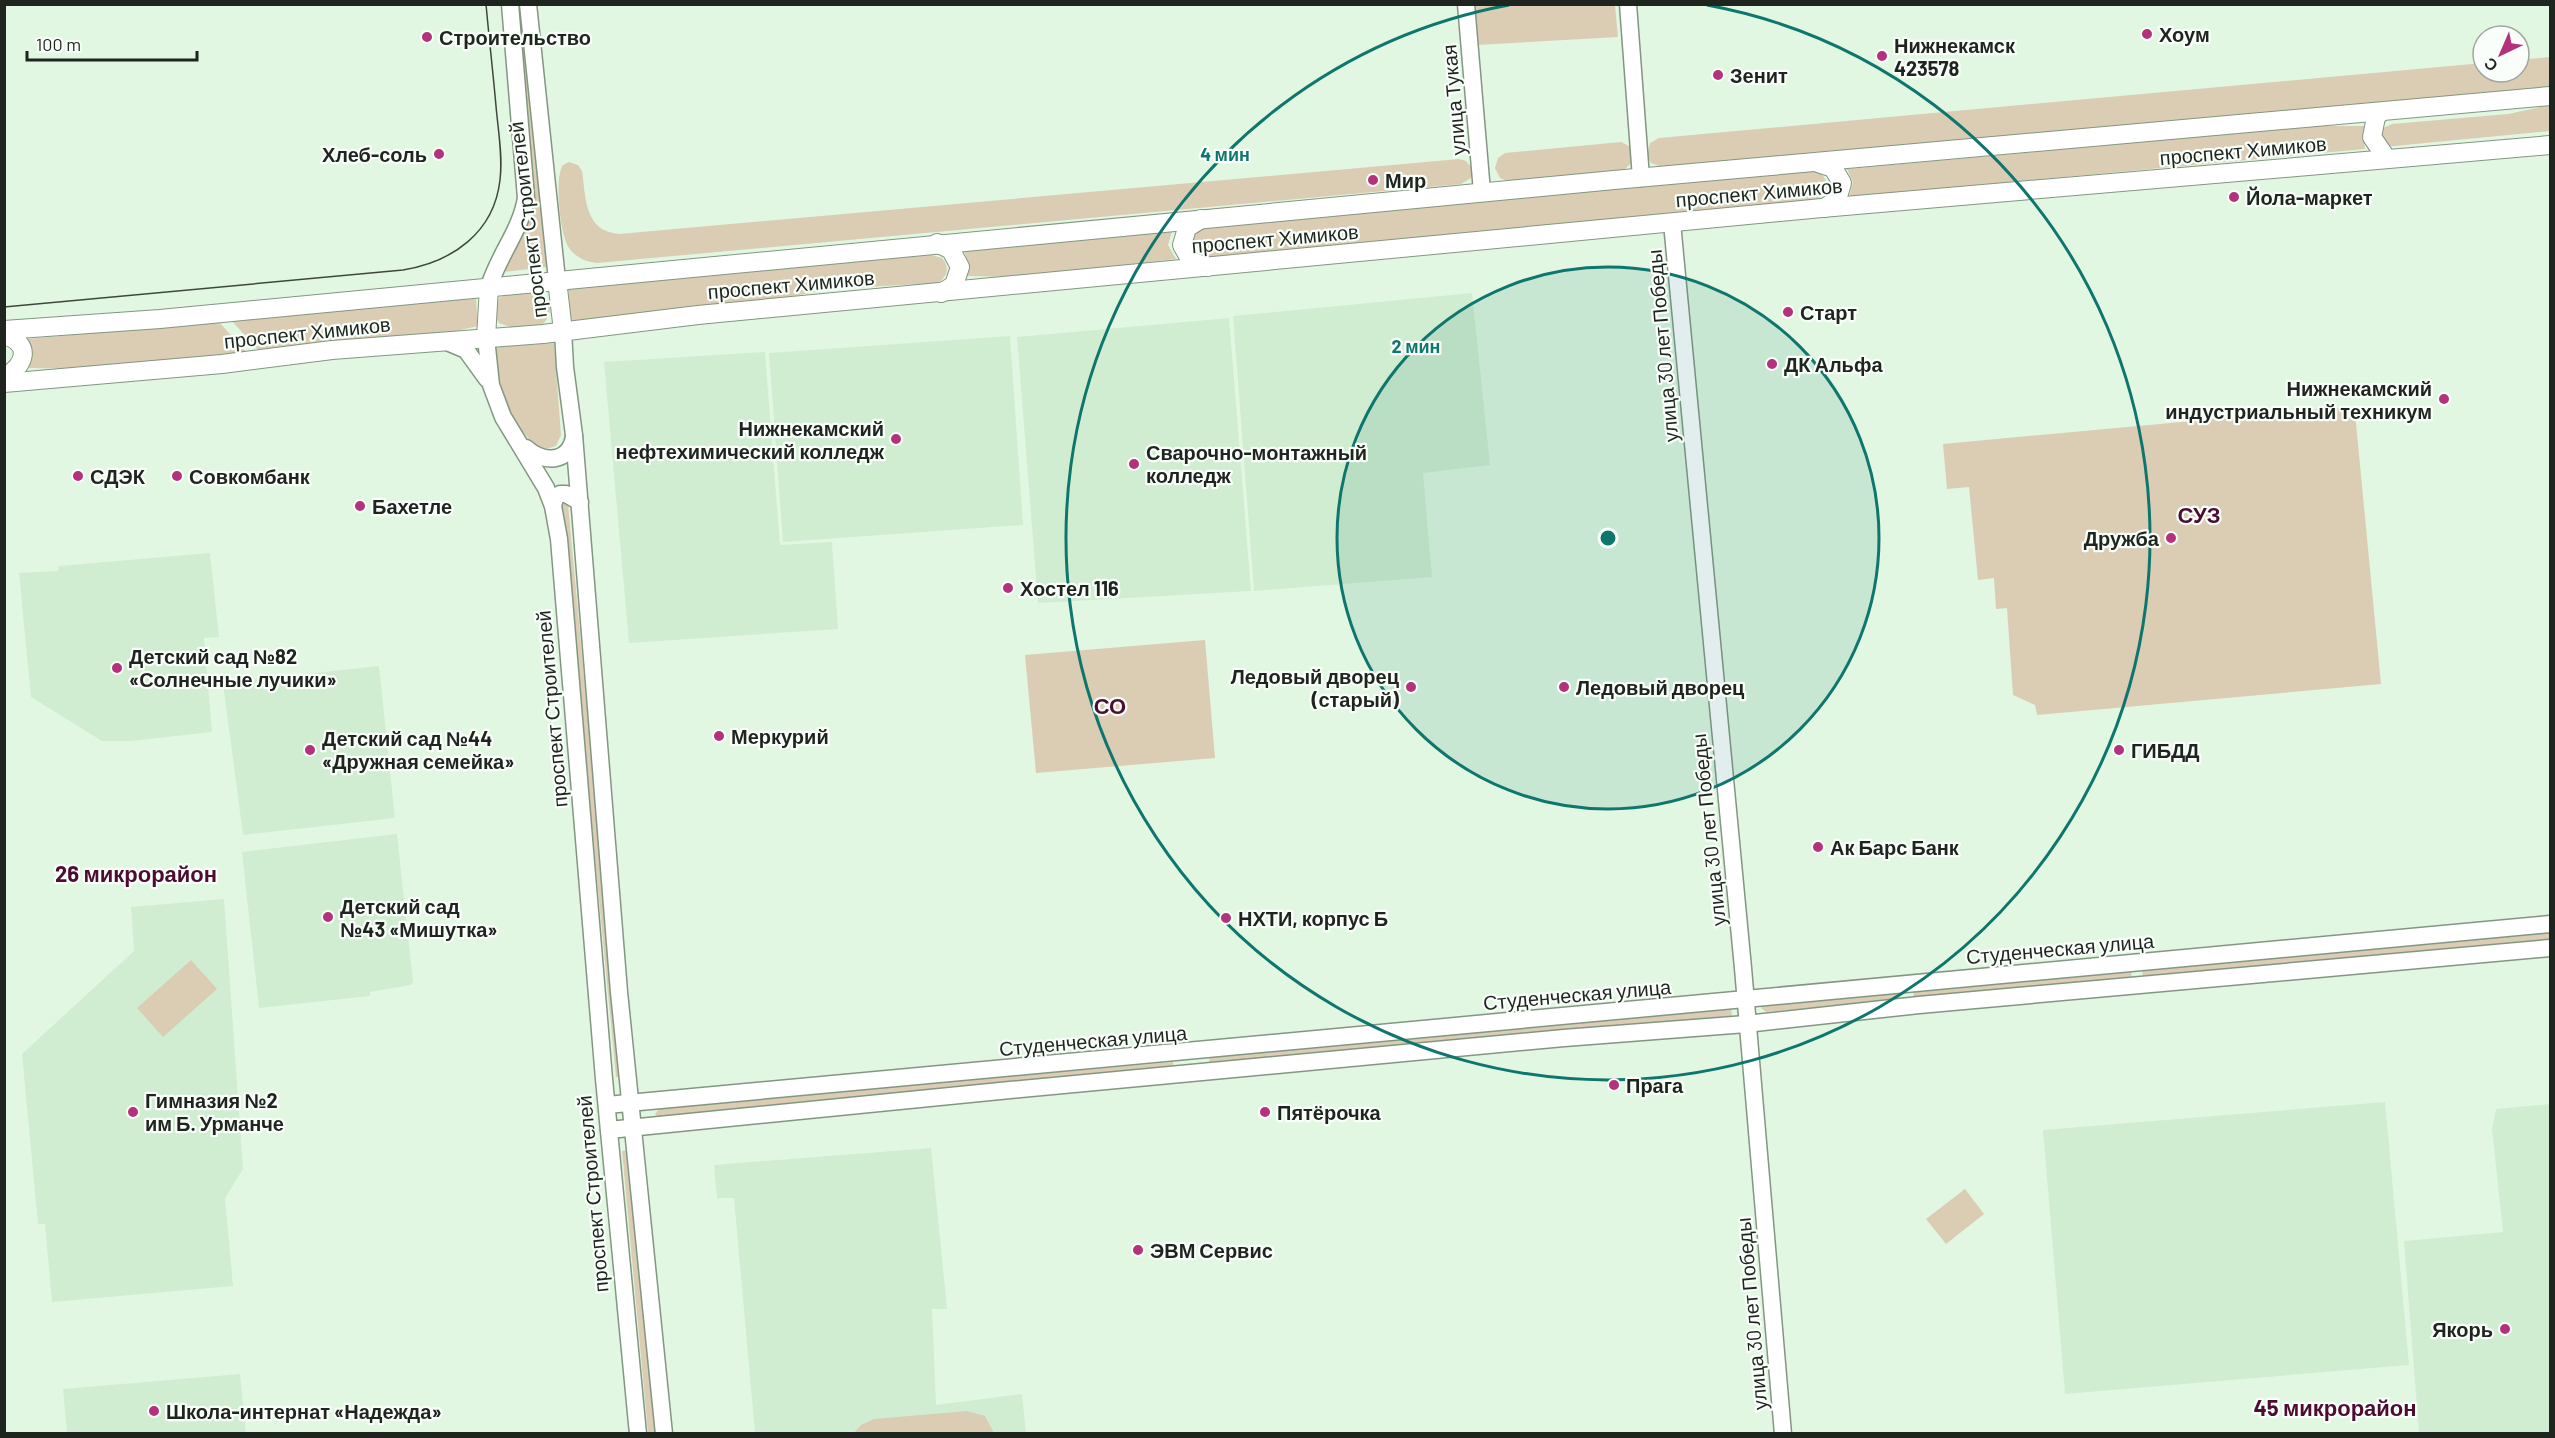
<svg xmlns="http://www.w3.org/2000/svg" width="2555" height="1438" font-family="Barlow,sans-serif">
<style>
.built{fill:#d1edd1}
.green{fill:#dacdb4}
.lines{fill:none;stroke-linecap:round;stroke-linejoin:round}
.secondary-casing{stroke:#839682;stroke-width:19}
.primary-casing{stroke:#839682;stroke-width:20}
.secondary{stroke:#fff;stroke-width:16}
.primary{stroke:#fff;stroke-width:18}
.tram{stroke:#3e473e;stroke-width:1.5}
.ring{fill:none;stroke:#0f766e;stroke-width:3}
.poi-dot{fill:#b4327c;stroke:#fafefa;stroke-width:2}
.labels{text-anchor:middle;dominant-baseline:central;stroke-width:4.5;stroke-linejoin:round;paint-order:stroke}
.poi-label{font-size:20px;font-weight:bold;fill:#1e251e;stroke:#fafefa;text-anchor:start}
.street-label{font-size:20px;fill:#1e251e;stroke:#fafefa}
.quarter-label{font-size:22px;font-weight:bold;fill:#4c0d31;stroke:#fafefa}
.centre{fill:#0f766e;stroke:#fafefa;stroke-width:3}
.ring-label{font-size:18px;text-anchor:middle;font-weight:bold;fill:#0f766e;stroke:#fafefa;stroke-width:4.5;stroke-linejoin:round;paint-order:stroke}
</style>
<rect width="100%" height="100%" fill="#e1f7e1"/>
<g class="built">
<path d="M1472,293l18,172 -67,8 9,104 -178,14 -21,-275z"/>
<path d="M1229,318l22,273 -213,12 -21,-266z"/>
<path d="M1010,336l13,189 -240,17 -14,-189z"/>
<path d="M765,352l15,193 52,-3 6,87 -209,14 -25,-281z"/>
<path d="M210,553l9,84 -15,1 8,94 -81,9h-29l-71,-44 -12,-124 39,-2 1,-5z"/>
<path d="M379,666l16,152 -152,17 -20,-152z"/>
<path d="M397,834l16,148 -2,3 -41,7v4l-111,12 -17,-156z"/>
<path d="M224,899l19,270 -18,29 8,88 -181,16 -7,-78h-7l-16,-170 112,-103 -3,-44z"/>
<path d="M2385,1102l24,263 -344,29 -22,-264z"/>
<path d="M2550,1104v329h-131l-15,-192 99,-9 -11,-103 4,-20z"/>
<path d="M931,1148l16,161h-15l4,96 86,-11 4,39h-271l-21,-235h-17l-3,-33z"/>
<path d="M240,1374l6,59h-179l-4,-44z"/>
</g>
<g class="green">
<path d="M517,5h6l24,262 -44,5 31,-74z"/>
<path d="M1473,5h142l3,32 -141,8z"/>
<path d="M2550,57v30l-888,80 -11,-4 -4,-7 3,-13 9,-5 824,-75v9h36v-12z"/>
<path d="M2550,105v26l-166,16 -3,-6v-12l11,-5 116,-10z"/>
<path d="M2317,126h48l-2,7 2,16 -516,48 4,-15 -6,-13z"/>
<path d="M1621,142l10,5 2,14 -10,10 -112,11 -11,-4 -5,-10 3,-10 7,-5z"/>
<path d="M1459,159l7,2 6,7 -1,10 -10,6 -864,79c-11,-1 -22,-6 -28,-15 -9,-13 -15,-71 -6,-83l6,-3 9,3 4,6c4,27 2,60 37,63z"/>
<path d="M1811,170l11,4 6,10 -4,11 -7,5 -612,59 -14,-6v-19l11,-6z"/>
<path d="M1173,228l-5,17 8,14 -164,18 -45,-1 3,-9 -6,-16z"/>
<path d="M931,255l11,3c8,9 6,19 -5,25l-107,6 -52,10 -208,22 -2,-33z"/>
<path d="M534,292c18,4 21,19 9,32l-30,4 -14,-5 -4,-7 4,-18 8,-4z"/>
<path d="M476,297l2,29 -27,6 -191,20 -29,-32z"/>
<path d="M219,322l28,31 -162,16 -56,-1 3,-14 -5,-15z"/>
<path d="M554,343l7,92 -5,11 -13,4c-36,-24 -44,-63 -49,-103z"/>
<path d="M2344,407l11,6 26,271 -344,31 -2,-10 -22,-10 -6,-87 -11,1 -2,-31 -16,2 -9,-93 -22,2 -4,-45z"/>
<path d="M561,503h7l53,574h-5z"/>
<path d="M1205,640l10,118 -179,15 -11,-118z"/>
<path d="M2550,930v9l-407,38 -1,-8z"/>
<path d="M191,960l26,29 -54,48 -26,-29z"/>
<path d="M2131,971l1,7 -218,21 -1,-10z"/>
<path d="M1899,992l1,8 -134,12 -5,-4 1,-3z"/>
<path d="M1731,1007l1,10 -522,49 -1,-9z"/>
<path d="M1173,1062l1,8 -516,47 -3,-3 5,-7z"/>
<path d="M630,1150l26,283h-8l-26,-282z"/>
<path d="M1965,1189l19,25 -38,30 -20,-25z"/>
<path d="M967,1411l18,5 9,17h-140l7,-8 13,-6z"/>
</g>
<g class="lines">
<g class="secondary-casing">
<g id="secondary">
<path d="M528,4l29,276"/>
<path d="M1466,4l16,188"/>
<path d="M1628,4l13,174"/>
<path d="M1672,223l71,745 40,466"/>
<path d="M489,287c9,-31 32,-57 37,-89l-16,-194"/>
<path d="M563,331l2,36 9,68 45,557 45,442"/>
<path d="M486,338l5,47 12,32 43,71 7,18 6,33 45,540 34,355"/>
<path d="M447,342l19,8 21,29"/>
<path d="M526,448c17,15 43,16 48,-11"/>
<path d="M553,506l2,-8 5,-4h6l14,8"/>
<path d="M607,1105l1943,-181"/>
<path d="M609,1130l401,-40 554,-52 182,-14 173,-19 631,-57"/>
</g>
</g>
<g class="primary-casing">
<g id="primary">
<path d="M2381,112l-5,5 -4,20 15,22"/>
<path d="M1818,163l15,5 9,15 -5,17 -13,8"/>
<path d="M1201,219l-14,9 -5,17 9,16 16,6"/>
<path d="M937,243l14,7 9,17 -6,18 -13,8"/>
<path d="M557,280l6,51"/>
<path d="M4,330l156,-11 1454,-139 936,-84"/>
<path d="M4,335c28,8 22,31 0,42"/>
<path d="M486,338l3,-51"/>
<path d="M4,383l218,-19 110,-14 211,-16 155,-19 1124,-107 728,-63"/>
</g>
</g>
<use href="#secondary" class="secondary"/>
<use href="#primary" class="primary"/>
<path class="tram" d="M4,307l399,-37c49,-8 91,-37 97,-90 3,-24 -2,-50 -4,-74 -3,-34 -7,-68 -10,-102"/>
</g>
<circle cx="1608" cy="538" r="271" fill="#0f766e" fill-opacity=".12"/>
<g class="ring">
<circle cx="1608" cy="538" r="271"/>
<path d="M1707 5A542 542 0 1 1 1509 5"/>
</g>
<g class="poi-dot">
<circle cx="2147" cy="34" r="6"/>
<circle cx="427" cy="37" r="6"/>
<circle cx="1882" cy="56" r="6"/>
<circle cx="1718" cy="75" r="6"/>
<circle cx="439" cy="154" r="6"/>
<circle cx="1373" cy="180" r="6"/>
<circle cx="2234" cy="197" r="6"/>
<circle cx="1788" cy="312" r="6"/>
<circle cx="1772" cy="364" r="6"/>
<circle cx="2444" cy="399" r="6"/>
<circle cx="896" cy="439" r="6"/>
<circle cx="1134" cy="464" r="6"/>
<circle cx="78" cy="476" r="6"/>
<circle cx="177" cy="476" r="6"/>
<circle cx="360" cy="506" r="6"/>
<circle cx="2171" cy="538" r="6"/>
<circle cx="1008" cy="588" r="6"/>
<circle cx="117" cy="668" r="6"/>
<circle cx="1411" cy="687" r="6"/>
<circle cx="1564" cy="687" r="6"/>
<circle cx="719" cy="736" r="6"/>
<circle cx="310" cy="750" r="6"/>
<circle cx="2119" cy="750" r="6"/>
<circle cx="1818" cy="847" r="6"/>
<circle cx="328" cy="917" r="6"/>
<circle cx="1226" cy="918" r="6"/>
<circle cx="1614" cy="1085" r="6"/>
<circle cx="133" cy="1112" r="6"/>
<circle cx="1265" cy="1112" r="6"/>
<circle cx="1138" cy="1250" r="6"/>
<circle cx="2505" cy="1329" r="6"/>
<circle cx="154" cy="1411" r="6"/>
</g>
<g class="labels">
<g class="poi-label">
<text x="2159" y="34">Хоум</text>
<text x="439" y="37">Строительство</text>
<text x="1894" y="45">Нижнекамск<tspan x="1894" dy="23">423578</tspan></text>
<text x="1730" y="75">Зенит</text>
<text x="427" y="154" text-anchor="end">Хлеб-соль</text>
<text x="1385" y="180">Мир</text>
<text x="2246" y="197">Йола-маркет</text>
<text x="1800" y="312">Старт</text>
<text x="1784" y="364">ДК Альфа</text>
<text x="2432" y="388" text-anchor="end">Нижнекамский<tspan x="2432" dy="23">индустриальный техникум</tspan></text>
<text x="884" y="428" text-anchor="end">Нижнекамский<tspan x="884" dy="23">нефтехимический колледж</tspan></text>
<text x="1146" y="452">Сварочно-монтажный<tspan x="1146" dy="23">колледж</tspan></text>
<text x="90" y="476">СДЭК</text>
<text x="189" y="476">Совкомбанк</text>
<text x="372" y="506">Бахетле</text>
<text x="2159" y="538" text-anchor="end">Дружба</text>
<text x="1020" y="588">Хостел 116</text>
<text x="129" y="656">Детский сад №82<tspan x="129" dy="23">«Солнечные лучики»</tspan></text>
<text x="1399" y="676" text-anchor="end">Ледовый дворец<tspan x="1399" dy="23">(старый)</tspan></text>
<text x="1576" y="687">Ледовый дворец</text>
<text x="731" y="736">Меркурий</text>
<text x="322" y="738">Детский сад №44<tspan x="322" dy="23">«Дружная семейка»</tspan></text>
<text x="2131" y="750">ГИБДД</text>
<text x="1830" y="847">Ак Барс Банк</text>
<text x="340" y="906">Детский сад<tspan x="340" dy="23">№43 «Мишутка»</tspan></text>
<text x="1238" y="918">НХТИ, корпус Б</text>
<text x="1626" y="1085">Прага</text>
<text x="145" y="1100">Гимназия №2<tspan x="145" dy="23">им Б. Урманче</tspan></text>
<text x="1277" y="1112">Пятёрочка</text>
<text x="1150" y="1250">ЭВМ Сервис</text>
<text x="2493" y="1329" text-anchor="end">Якорь</text>
<text x="166" y="1411">Школа-интернат «Надежда»</text>
</g>
<g class="street-label">
<text transform="translate(1453 100) rotate(-95)">улица Тукая</text>
<text transform="translate(2243 150) rotate(-5)">проспект Химиков</text>
<text transform="translate(1759 192) rotate(-5)">проспект Химиков</text>
<text transform="translate(527 220) rotate(-97)">проспект Строителей</text>
<text transform="translate(1275 238) rotate(-5)">проспект Химиков</text>
<text transform="translate(791 284) rotate(-5)">проспект Химиков</text>
<text transform="translate(307 332) rotate(-6)">проспект Химиков</text>
<text transform="translate(1662 346) rotate(-95)">улица 30 лет Победы</text>
<text transform="translate(551 709) rotate(-95)">проспект Строителей</text>
<text transform="translate(1708 830) rotate(-96)">улица 30 лет Победы</text>
<text transform="translate(2060 948) rotate(-5)">Студенческая улица</text>
<text transform="translate(1577 994) rotate(-5)">Студенческая улица</text>
<text transform="translate(1093 1040) rotate(-5)">Студенческая улица</text>
<text transform="translate(592 1194) rotate(-95)">проспект Строителей</text>
<text transform="translate(1751 1314) rotate(-95)">улица 30 лет Победы</text>
</g>
<g class="quarter-label">
<text x="2199" y="514">СУЗ</text>
<text x="1110" y="705">СО</text>
<text x="136" y="873">26 микрорайон</text>
<text x="2335" y="1407">45 микрорайон</text>
</g>
</g>
<circle cx="1608" cy="538" r="9" class="centre"/>
<g class="ring-label">
<text x="1225" y="161">4 мин</text>
<text x="1416" y="353">2 мин</text>
</g>
<rect width="2555" height="1438" fill="none" stroke="#1e251e" stroke-width="12"/>
<g transform="translate(2501 54) rotate(224)"><circle r="28" fill="#fafefa" stroke="#a2a7a2" stroke-width="1.5"/>
<path d="M0-4.5L10 22L0 15L-10 22Z" fill="#b4327c"/>
<text y="-9" font-size="16" font-weight="bold" text-anchor="middle" fill="#1e251e">С</text>
</g>
<path d="M27 51v9h170v-9" fill="none" stroke="#1e251e" stroke-width="3"/>
<text x="36" y="51" font-size="18" fill="#1e251e" stroke="#fafefa" stroke-width="4.5" paint-order="stroke">100 m</text>
</svg>
